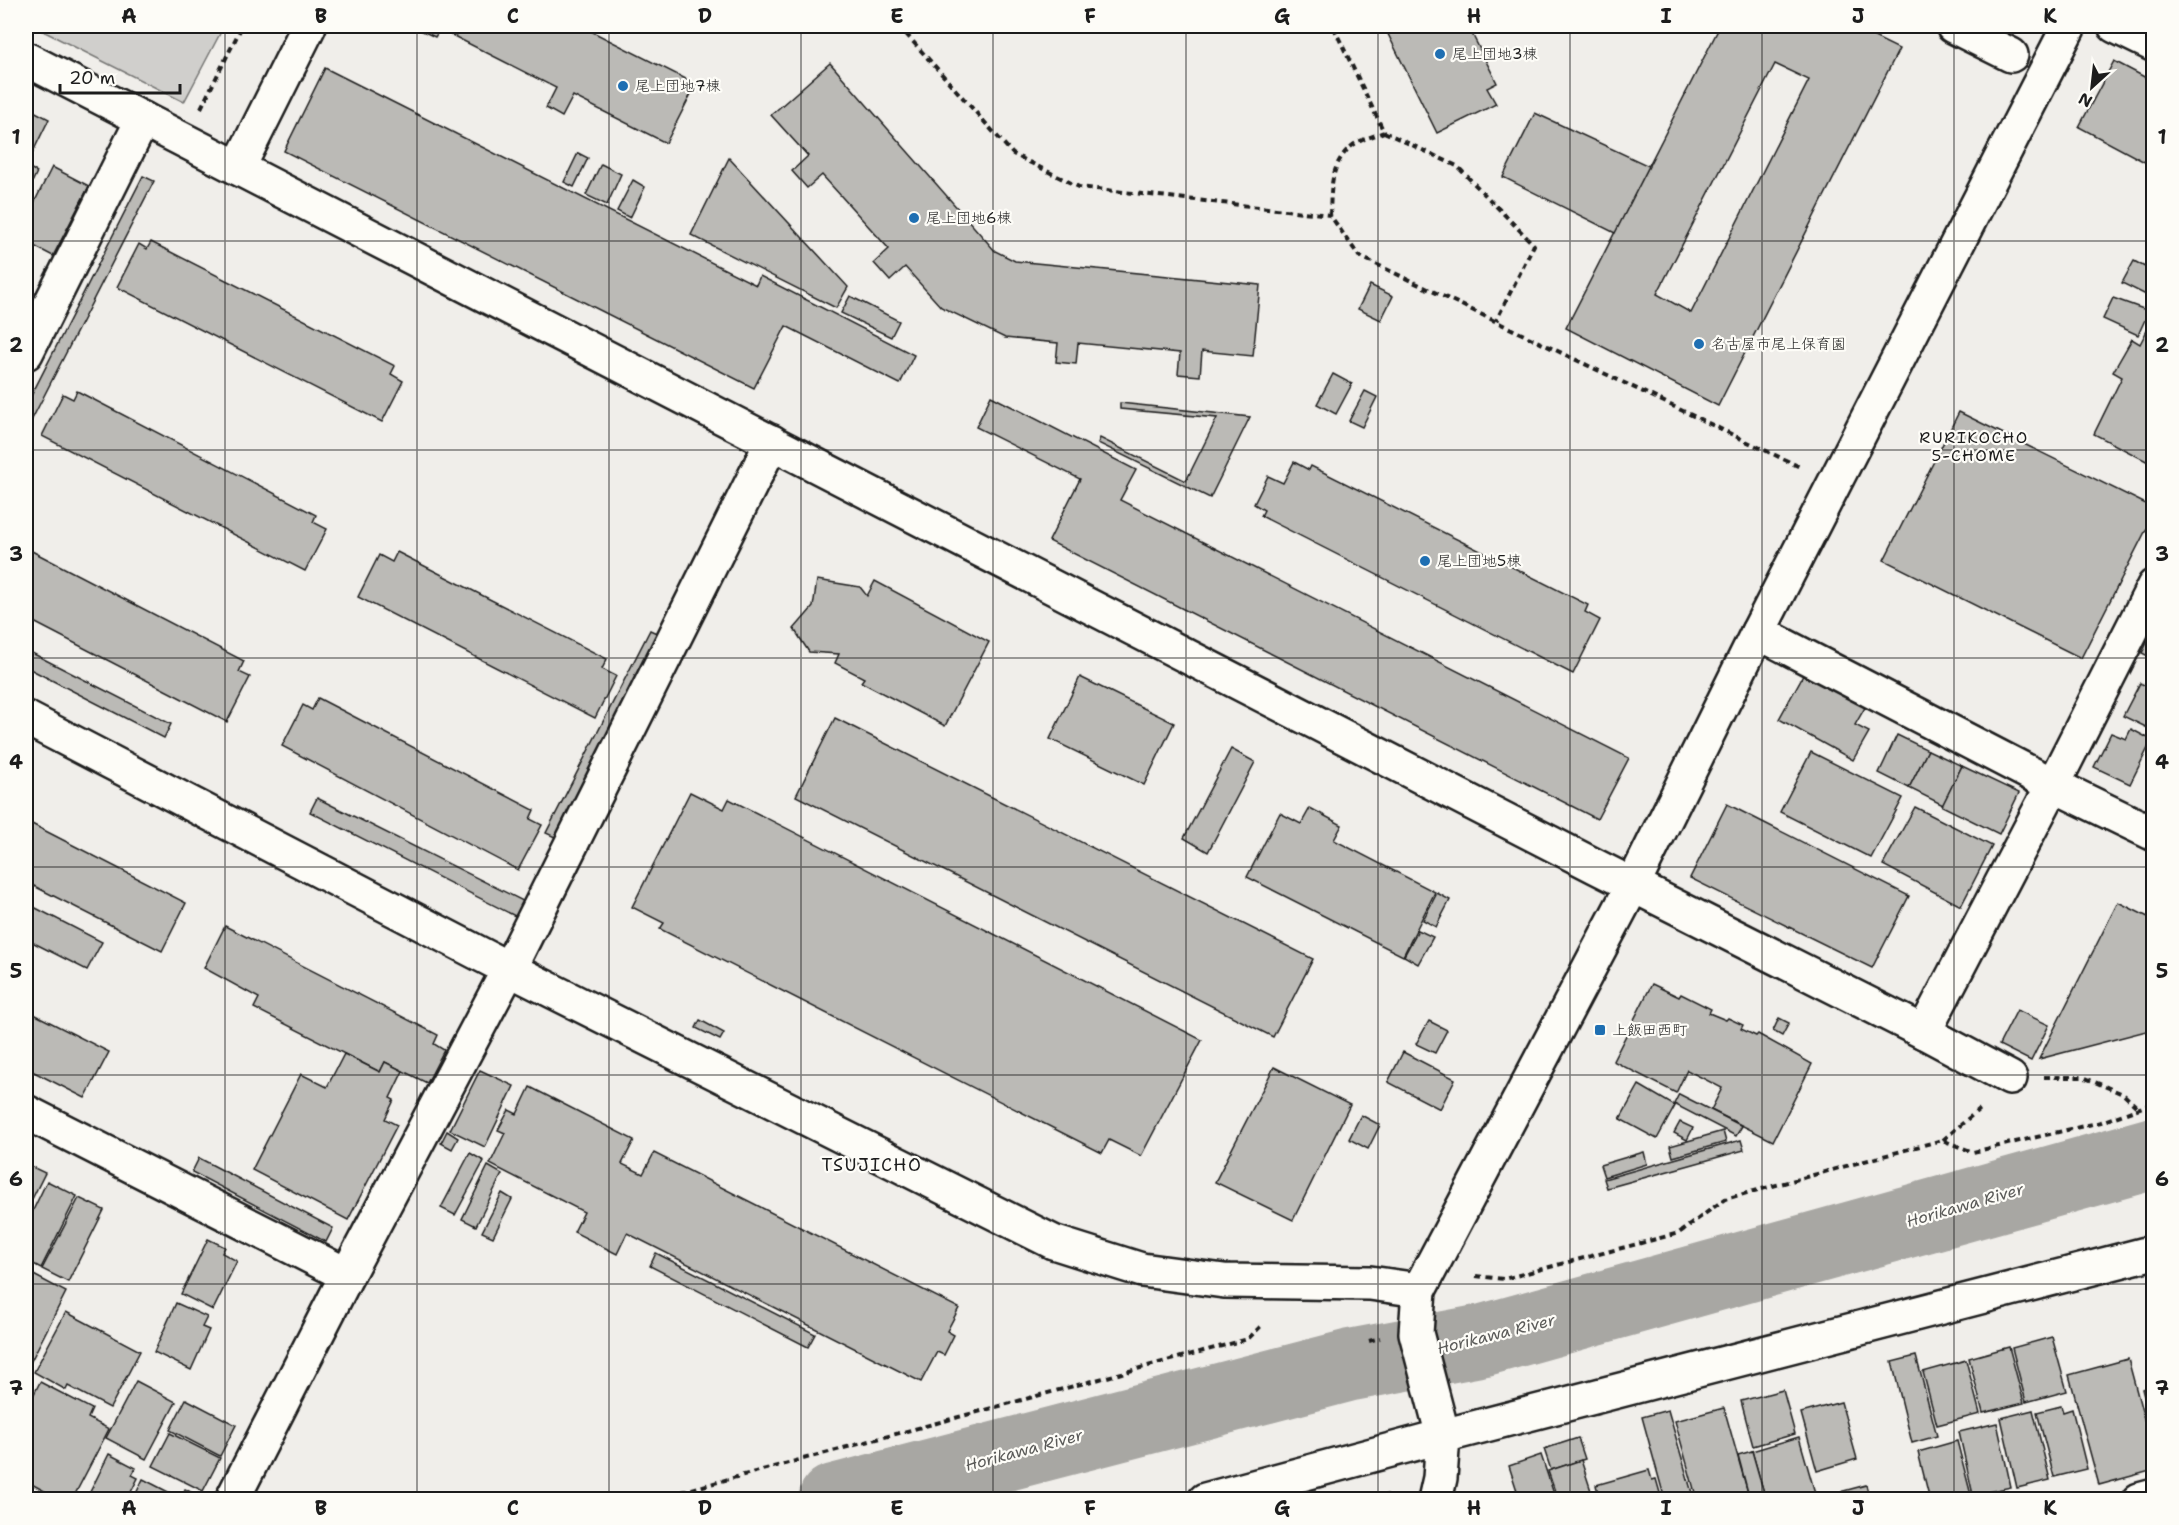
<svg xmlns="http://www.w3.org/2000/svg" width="2179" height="1525" font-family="'Shantell Sans','Klee One',sans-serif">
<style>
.green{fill:#d0cfcc;stroke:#767674;stroke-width:1.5}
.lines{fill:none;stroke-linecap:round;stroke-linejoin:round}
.river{stroke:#a8a7a3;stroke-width:72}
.building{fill:#bbbab6;stroke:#1c1c1c;stroke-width:1.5;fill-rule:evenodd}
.minor-casing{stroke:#1c1c1c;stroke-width:38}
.path{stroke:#1c1c1c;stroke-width:4;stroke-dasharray:6 4.5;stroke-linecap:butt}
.minor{stroke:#fdfcf7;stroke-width:33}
.grid{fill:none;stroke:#1c1c1c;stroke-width:1.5;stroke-opacity:0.55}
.poi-dot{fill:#1f6fb2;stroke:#fdfcf7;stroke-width:2}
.labels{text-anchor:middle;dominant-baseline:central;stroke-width:4.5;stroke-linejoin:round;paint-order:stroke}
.poi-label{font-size:15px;fill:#1c1c1c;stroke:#fdfcf7;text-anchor:start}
.neighbourhood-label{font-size:16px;letter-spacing:1.5px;fill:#1c1c1c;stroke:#fdfcf7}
.water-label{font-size:16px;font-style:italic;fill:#5b5b59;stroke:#fdfcf7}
.quarter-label{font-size:18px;letter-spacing:1.5px;fill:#1c1c1c;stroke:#fdfcf7}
.neatline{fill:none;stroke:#1c1c1c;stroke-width:2}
.grid-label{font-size:20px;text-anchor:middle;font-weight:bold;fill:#1c1c1c}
</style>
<rect width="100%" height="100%" fill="#f0eeea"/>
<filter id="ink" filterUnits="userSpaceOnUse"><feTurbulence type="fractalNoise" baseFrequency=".0167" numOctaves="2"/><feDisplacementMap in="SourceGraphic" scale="12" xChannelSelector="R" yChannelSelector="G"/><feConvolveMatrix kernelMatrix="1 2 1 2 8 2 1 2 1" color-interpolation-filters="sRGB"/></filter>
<g filter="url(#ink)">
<path class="green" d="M33,26h191l-40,76z"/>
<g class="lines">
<path class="river" d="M834,1500l517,-135 133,-25 670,-187"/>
</g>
<g class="building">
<path d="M420,26h161l115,58 -30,59 -93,-47 -11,21 -16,-9 10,-20 -116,-59 -5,8 -17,-8z"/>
<path d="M1384,26h84l29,57 -10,5 9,16 -59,29z"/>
<path d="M1720,26h132l47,23 -181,357 -152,-78zM1775,64l34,16 -118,233 -34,-19z"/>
<path d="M2114,61l40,21v85l-75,-40z"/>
<path d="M830,63l165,188 20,10 245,24 -7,71 -51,-5 -2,25 -22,-2 2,-21 -102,-10 -2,21 -20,-2 2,-19 -53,-5 -64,-31 -36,-40 -15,14 -16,-18 15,-14 -67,-74 -15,13 -15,-17 16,-15 -37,-41z"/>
<path d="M325,68l431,217 4,-9 154,79 -14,29 -114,-58 -32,62 -470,-237z"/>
<path d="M26,107l23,12 -23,47z"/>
<path d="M1535,113l114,53 -34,67 -112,-56z"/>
<path d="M578,153l10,5 -14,29 -10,-5z"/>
<path d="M729,158l119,129 -12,21 -145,-73z"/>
<path d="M601,164l20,10 -14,31 -21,-10z"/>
<path d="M26,166l11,6 -11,23z"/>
<path d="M52,167l37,19 -36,70 -27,-14v-23z"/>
<path d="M143,176l11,5 -128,250v-25z"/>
<path d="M633,180l12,7 -15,31 -13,-7z"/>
<path d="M151,242l244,124 -4,8 12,7 -21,41 -265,-135 22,-43 8,5z"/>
<path d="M2134,261l20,11v27l-32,-16z"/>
<path d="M1370,285l23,11 -12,24 -23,-11z"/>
<path d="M850,296l49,25 -8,16 -50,-24z"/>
<path d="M2113,298l36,13 -11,24 -35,-16z"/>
<path d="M2154,317v148l-60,-31 28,-57 -9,-5 19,-33 8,5z"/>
<path d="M1333,374l19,10 -16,30 -19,-10z"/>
<path d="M77,391l239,124 -3,7 14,7 -22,42 -263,-135 21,-42 10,5z"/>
<path d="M1365,391l12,6 -15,30 -13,-6z"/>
<path d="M991,396l145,74 -16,30 509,258 -32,61 -548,-278 31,-62 -104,-52z"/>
<path d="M1120,403l130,14 -40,81 -112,-55 2,-5 86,43 31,-63 -97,-9z"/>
<path d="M1959,412l195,96v6l-73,144 -197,-98z"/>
<path d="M1294,462l15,8 2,-4 277,139 -3,7 15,8 -27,54 -312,-158 3,-6 -10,-6 14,-28 15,7z"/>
<path d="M26,548l218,113 -5,11 11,5 -23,45 -201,-104z"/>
<path d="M397,552l210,107 -5,10 14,7 -21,42 -237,-121 21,-42 13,7z"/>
<path d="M817,580l43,7 7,9 8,-15 114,61 -44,84 -84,-44 3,-4 -29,-15 4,-9 -30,-2 -15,-23 19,-22z"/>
<path d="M650,630l11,5 -104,203 -11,-5z"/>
<path d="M2148,641l6,3v15l-12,-6z"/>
<path d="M26,650l145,74 -7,14 -138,-71z"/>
<path d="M1806,670l61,34 -12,21 14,7 -16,28 -74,-41z"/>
<path d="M1080,677l94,46 -30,62 -94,-46z"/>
<path d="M2140,683l14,7v41l-31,-15z"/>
<path d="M318,698l216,112 -4,9 12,6 -24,45 -236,-124 21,-41 9,5z"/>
<path d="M835,718l478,241 -40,78 -477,-241z"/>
<path d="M2131,729l21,11 -22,44 -36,-17 17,-34 15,6z"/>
<path d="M1897,735l31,15 -19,38 -30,-15z"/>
<path d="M1231,749l24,13 -47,90 -24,-14z"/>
<path d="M1928,750l34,16 -19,39 -34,-17z"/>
<path d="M1811,752l92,46 -32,60 -91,-46z"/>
<path d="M1962,766l57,27 -20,41 -57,-28z"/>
<path d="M690,792l34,17 5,-10 473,241 -61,116 -32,-16 -7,13 -442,-224 4,-6 -32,-16z"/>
<path d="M317,798l208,104 -8,15 -207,-105z"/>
<path d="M1727,804l182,92 -37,72 -182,-90z"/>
<path d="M1915,807l77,39 -31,60 -78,-41z"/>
<path d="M1310,808l32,17 -8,15 101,52 -32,64 -156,-79 33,-64 21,11z"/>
<path d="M26,821l160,82 -24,48 -136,-69z"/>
<path d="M1437,893l13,7 -14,27 -13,-7z"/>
<path d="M2118,902l36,18v109l-115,30z"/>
<path d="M26,903l76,39 -15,28 -61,-31z"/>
<path d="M225,926l213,109 -4,9 10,6 -17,33 -42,-21 -5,10 -126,-64 5,-10 -55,-30z"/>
<path d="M1418,930l15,7 -15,27 -14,-8z"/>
<path d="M1652,984l27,13 2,-3 30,15 -2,4 17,7 2,-2 15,7 -2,4 15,7 2,-2 54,30 -39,77 -62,-31 11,-22 -35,-18 -11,23 -63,-32z"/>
<path d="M26,1010l83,42 -24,46 -59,-30z"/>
<path d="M2017,1010l32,15 -18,36 -32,-16z"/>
<path d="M1779,1018l10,5 -7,13 -9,-5z"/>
<path d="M700,1020l24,13 -4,7 -24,-12z"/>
<path d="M1429,1021l18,9 -12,23 -19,-9z"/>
<path d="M1403,1052l52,27 -15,30 -52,-27z"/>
<path d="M344,1054l36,18 5,-10 18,9 -13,27 4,2 -9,19 12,6 -49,95 -96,-50 49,-96 26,13z"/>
<path d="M1274,1067l76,38 -57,115 -78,-38z"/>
<path d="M480,1070l34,16 -29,61 -35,-17z"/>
<path d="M1639,1085l36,21 -18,33 -37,-20z"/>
<path d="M530,1087l104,53 -12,24 21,10 11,-21 305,155 -12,23 7,4 -10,20 -7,-3 -16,30 -294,-149 -10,21 -43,-22 10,-20 -94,-48 15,-31 -7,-3 11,-20 8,4z"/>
<path d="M1679,1094l63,32 -6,10 -62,-32z"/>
<path d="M1361,1115l19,10 -12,24 -19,-10z"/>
<path d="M1680,1122l13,6 -6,12 -13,-7z"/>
<path d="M447,1131l11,7 -6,11 -11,-6z"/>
<path d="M1723,1131l3,11 -53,15 -3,-11z"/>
<path d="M1741,1140l3,10 -137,38 -3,-9z"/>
<path d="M1644,1152l3,12 -43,13 -4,-12z"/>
<path d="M470,1153l14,8 -29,54 -14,-7z"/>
<path d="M199,1158l134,70 -7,14 -134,-70z"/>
<path d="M26,1164l19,9 -19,38z"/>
<path d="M488,1166l14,8 -26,52 -14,-7z"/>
<path d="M47,1181l30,15 -36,72 -15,-8v-35z"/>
<path d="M502,1193l10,6 -19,38 -11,-5z"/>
<path d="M79,1198l25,12 -36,72 -26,-13z"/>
<path d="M208,1239l17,8 -3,6 15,8 -24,49 -32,-16z"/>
<path d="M656,1253l159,81 -7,13 -158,-81z"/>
<path d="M26,1271l40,21 -40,79z"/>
<path d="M176,1303l31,14 -5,10 7,3 -18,40 -37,-18z"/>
<path d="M66,1312l74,39 -30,57 -42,-22 -2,4 -32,-18z"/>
<path d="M2052,1337l15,54 -41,11 -14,-54z"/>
<path d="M2009,1347l15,56 -41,10 -14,-55z"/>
<path d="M1916,1356l21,80 -25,7 -20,-81z"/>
<path d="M2128,1359l26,97v14l-55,15 -30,-110z"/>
<path d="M1966,1360l14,54 -43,11 -14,-53z"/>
<path d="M136,1381l40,21 -30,57 -40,-21z"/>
<path d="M40,1382l52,27 -4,9 21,11 -37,71h-11l-35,-19v-71z"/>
<path d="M2154,1386v49l-12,-46z"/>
<path d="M1783,1390l12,44 -42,12 -12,-45z"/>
<path d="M186,1399l50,26 -16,31 -50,-26z"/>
<path d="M1841,1402l16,57 -40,12 -16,-58z"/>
<path d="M2061,1406l2,6 9,-3 15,60 -33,8 -17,-65z"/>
<path d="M1724,1408l26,92h-53l-22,-79z"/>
<path d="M1668,1410l26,90h-29l-23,-83z"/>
<path d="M2033,1410l17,70 -33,8 -16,-70z"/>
<path d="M1997,1423l14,64 -38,8 -14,-63z"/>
<path d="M170,1433l50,25 -17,33 -50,-25z"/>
<path d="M1799,1437l18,63h-51l-14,-49z"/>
<path d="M1578,1438l7,21 -34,11 -7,-21z"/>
<path d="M1957,1441l15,58 -42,1 -12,-48z"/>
<path d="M1752,1451l14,49h-16l-12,-45z"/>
<path d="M109,1454l27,14 -4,7 6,3 -11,22h-41z"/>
<path d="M1541,1455l15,45h-36l-11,-34z"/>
<path d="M1581,1460l13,40h-36l-10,-29z"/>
<path d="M1649,1470l3,10 4,-1 6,21h-62l-4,-15z"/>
<path d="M143,1479l37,19v2h-47z"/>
<path d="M1866,1485l4,15h-49v-3z"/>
<path d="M185,1489l20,11h-25z"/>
<path d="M1387,1494v6h-18z"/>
</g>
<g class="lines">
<g class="minor-casing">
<g id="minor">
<path d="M1953,26l58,29"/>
<path d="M2115,26l39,19"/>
<path d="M26,59l1571,808 327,165 86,46"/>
<path d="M238,168l71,-142"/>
<path d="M26,353l117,-234"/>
<path d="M1758,632l295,153 101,49"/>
<path d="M26,718l483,251 544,273 89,28 82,11 146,2 49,7"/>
<path d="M1924,1032l129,-247 101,-199"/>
<path d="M26,1112l321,163"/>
<path d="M232,1500l115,-225 162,-306 263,-527"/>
<path d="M1205,1500l238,-64 711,-184"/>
<path d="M1435,1500l5,-22 3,-42 -27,-103 3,-43 214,-405 125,-253 311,-606"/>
<path d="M2139,1500l15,-4"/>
</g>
</g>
<g class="path">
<path d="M899,26l114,128 66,33 251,28 29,41 441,211"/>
<path d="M201,108l41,-82"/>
<path d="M1384,132l73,34 77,79 -38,76"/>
<path d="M1330,215c1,-25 0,-53 23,-70 9,-6 21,-9 31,-13l-51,-106"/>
<path d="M2044,1077h39l40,17 14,13"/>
<path d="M1943,1140l40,-34"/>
<path d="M1476,1276l28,3 175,-46 46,-34 217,-59 31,12 128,-30 53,-19"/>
<path d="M1369,1341l11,-3"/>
<path d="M651,1500l597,-161 15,-15"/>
</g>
<use href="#minor" class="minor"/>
</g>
</g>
<path class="grid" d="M225,26v1474M417,26v1474M609,26v1474M801,26v1474M993,26v1474M1186,26v1474M1378,26v1474M1570,26v1474M1762,26v1474M1954,26v1474M26,241h2128M26,450h2128M26,658h2128M26,867h2128M26,1075h2128M26,1284h2128"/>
<g class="poi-dot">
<circle cx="1440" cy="54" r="6"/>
<circle cx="623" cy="86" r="6"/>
<circle cx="914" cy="218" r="6"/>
<circle cx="1699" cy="344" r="6"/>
<circle cx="1425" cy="561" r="6"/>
<rect x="1594" y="1024" width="12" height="12" rx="3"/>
</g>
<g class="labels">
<g class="poi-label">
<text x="1452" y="54">尾上団地3棟</text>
<text x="635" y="86">尾上団地7棟</text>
<text x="926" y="218">尾上団地6棟</text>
<text x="1711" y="344">名古屋市尾上保育園</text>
<text x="1437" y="561">尾上団地5棟</text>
<text x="1612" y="1030">上飯田西町</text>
</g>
<g class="neighbourhood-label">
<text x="1974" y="437">RURIKOCHO<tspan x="1974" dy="18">5-CHOME</tspan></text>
</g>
<g class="water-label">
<text transform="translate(1965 1205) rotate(-16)">Horikawa River</text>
<text transform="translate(1496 1334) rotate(-14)">Horikawa River</text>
<text transform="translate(1024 1450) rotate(-15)">Horikawa River</text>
</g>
<g class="quarter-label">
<text x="872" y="1165">TSUJICHO</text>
</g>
</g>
<rect width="2179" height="1525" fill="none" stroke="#fdfcf7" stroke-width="66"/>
<g transform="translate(2092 87) rotate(207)" stroke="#fdfcf7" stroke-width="4.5" paint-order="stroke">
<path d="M0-4.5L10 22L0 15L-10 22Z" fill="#1c1c1c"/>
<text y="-9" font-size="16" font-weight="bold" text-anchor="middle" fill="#1c1c1c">N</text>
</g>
<path d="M60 84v9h120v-9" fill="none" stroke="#1c1c1c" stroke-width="3"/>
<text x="69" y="84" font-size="18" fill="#1c1c1c" stroke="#fdfcf7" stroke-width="4.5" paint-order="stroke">20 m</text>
<rect x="33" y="33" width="2113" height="1459" class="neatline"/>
<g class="grid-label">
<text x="129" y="23">A</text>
<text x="321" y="23">B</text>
<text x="513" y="23">C</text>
<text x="705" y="23">D</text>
<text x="897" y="23">E</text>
<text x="1090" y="23">F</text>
<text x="1282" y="23">G</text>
<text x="1474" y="23">H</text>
<text x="1666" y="23">I</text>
<text x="1858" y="23">J</text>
<text x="2050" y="23">K</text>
<text x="16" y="144">1</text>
<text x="2162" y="144">1</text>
<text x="16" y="352">2</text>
<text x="2162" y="352">2</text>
<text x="16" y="561">3</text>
<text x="2162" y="561">3</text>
<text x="16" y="769">4</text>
<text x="2162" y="769">4</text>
<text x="16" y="978">5</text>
<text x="2162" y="978">5</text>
<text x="16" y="1186">6</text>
<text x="2162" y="1186">6</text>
<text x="16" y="1395">7</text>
<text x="2162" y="1395">7</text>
<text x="129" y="1515">A</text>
<text x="321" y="1515">B</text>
<text x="513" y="1515">C</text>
<text x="705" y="1515">D</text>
<text x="897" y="1515">E</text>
<text x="1090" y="1515">F</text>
<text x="1282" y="1515">G</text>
<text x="1474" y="1515">H</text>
<text x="1666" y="1515">I</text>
<text x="1858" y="1515">J</text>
<text x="2050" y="1515">K</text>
</g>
</svg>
